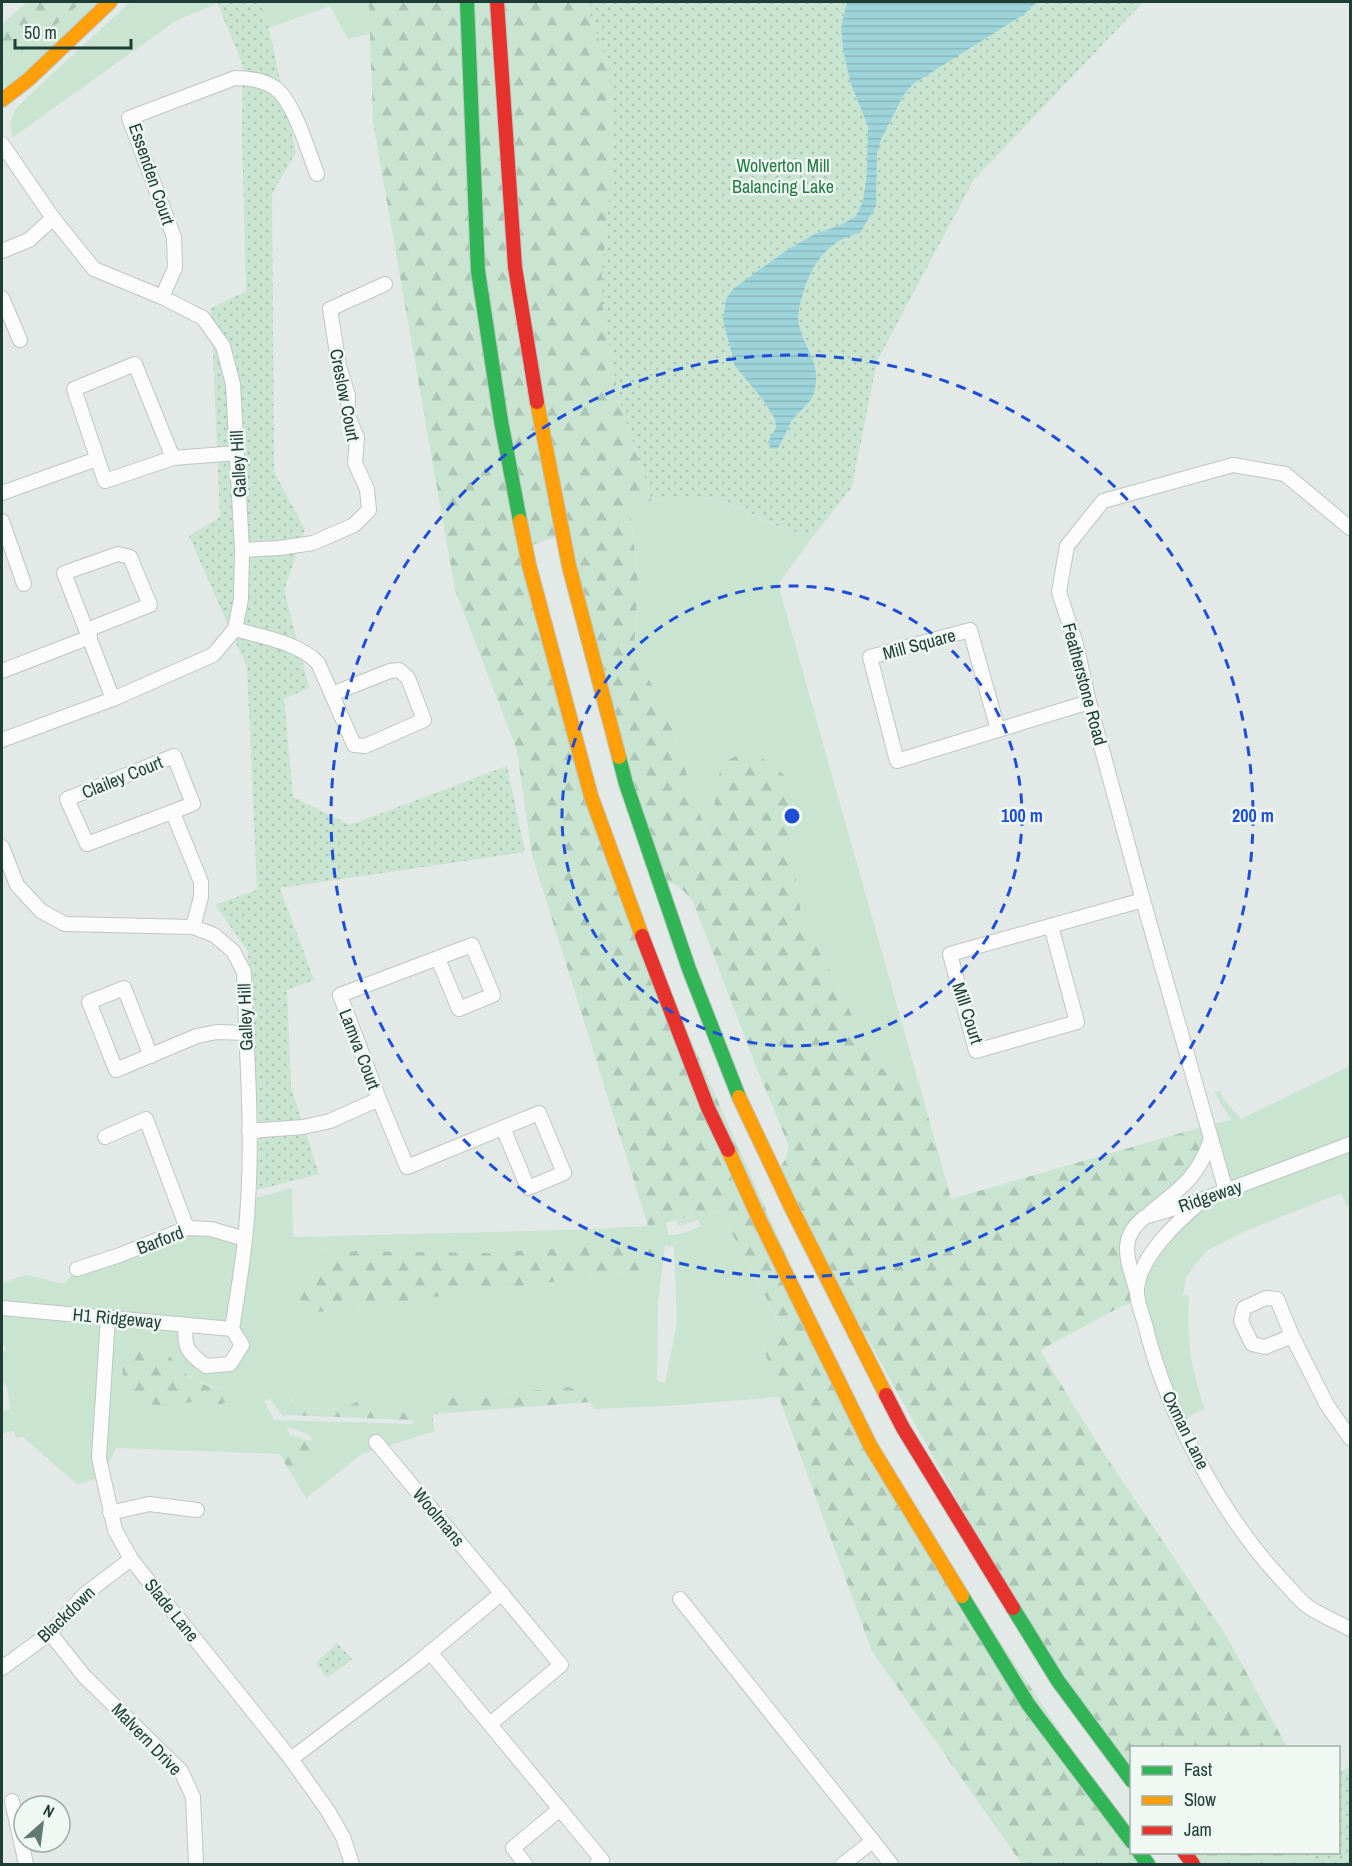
<svg xmlns="http://www.w3.org/2000/svg" width="1352" height="1866" font-family="'Archivo Narrow',sans-serif">
<style>
.green{fill:#c9e4d1;fill-rule:evenodd}
.forest{fill:url(#forest-firs)}
.park{fill:url(#park-dots)}
.water{fill:url(#water-rules)}
.lines{fill:none;stroke-linecap:round;stroke-linejoin:round}
.street-casing{stroke:#bfc6c3;stroke-width:16}
.fast-casing{stroke:#bdc7c3;stroke-width:16}
.slow-casing{stroke:#bdc7c3;stroke-width:16}
.jam-casing{stroke:#bdc7c3;stroke-width:16}
.street{stroke:#fbfcfb;stroke-width:14}
.fast{stroke:#30b455;stroke-width:14}
.slow{stroke:#ff9f0a;stroke-width:14}
.jam{stroke:#e5322d;stroke-width:14}
.ring{fill:none;stroke:#1d4ed8;stroke-width:3;stroke-dasharray:10 8}
.labels{text-anchor:middle;dominant-baseline:central;stroke-width:5;stroke-linejoin:round;paint-order:stroke}
.park-label{font-size:18px;fill:#247944;stroke:#f0f8f4}
.street-label{font-size:18px;fill:#1e3e35;stroke:#f0f8f4}
.centre{fill:#1d4ed8;stroke:#f0f8f4;stroke-width:3}
.ring-label{font-size:18px;text-anchor:middle;font-weight:bold;fill:#1d4ed8;stroke:#f0f8f4;stroke-width:5;stroke-linejoin:round;paint-order:stroke}
</style>
<defs>
<pattern id="forest-firs" width="22" height="20" patternUnits="userSpaceOnUse" patternTransform="scale(1.5)"><rect width="22" height="20" fill="#c9e4d1"/><path d="M5 1l3.5 6h-7zM16 11l3.5 6h-7z" fill="#acc5b4"/></pattern>
<pattern id="park-dots" width="8" height="8" patternUnits="userSpaceOnUse" patternTransform="scale(1.5)"><rect width="8" height="8" fill="#c9e4d1"/><path d="M2 2h.1M6 6h.1" fill="none" stroke="#acc5b4" stroke-width="1.8" stroke-linecap="round"/></pattern>
<pattern id="water-rules" width="6" height="5" patternUnits="userSpaceOnUse" patternTransform="scale(1.5)"><rect width="6" height="5" fill="#9dd4dc"/><path d="M0 2.5h6" fill="none" stroke="#87b7bd"/></pattern>
</defs>
<rect width="100%" height="100%" fill="#e2e9e6"/>
<g class="green">
<path d="M81,2h29l-108,98v-33l66,-52z"/>
<path d="M130,2h315l1,13 -98,24 -18,-33 -94,34 -17,-37 -42,17 -164,117c-4,-13 -3,-20 5,-31z"/>
<path d="M693,496c11,2 23,3 33,7 30,10 55,31 88,32l-36,49 147,521 -49,-42 -75,-150 -15,-102 -76,29 -16,-42 -25,-81 -35,-66 4,-70 -8,-73 22,-8z"/>
<path d="M1350,1066v123l-2,2 2,13 -3,2 -6,-13 -98,39 -35,18 -13,14 -9,14 -3,17 6,1c-2,44 1,71 16,113l-12,5 -14,11 -40,-124 2,-28 32,-46 53,-36 -17,-66 22,-5 -17,-28 7,-1 2,8 18,20z"/>
<path d="M292,1188l1,49 275,-7 80,-4 18,-5 2,14 12,-1 21,-8 -3,-6 -19,6 -3,-5 44,-10 63,120 -21,11 17,55 -113,9 -72,3 -4,-7 -2,-12 -20,-3 -62,6 -36,8 -10,-4 -21,1 -12,23 6,-1 2,11 -73,23 -56,44 -17,-28 8,-1 2,-4 13,2 3,-13 -4,-13 1,-4 -2,-2 -21,-8 -2,2 3,6 14,4c-11,10 -16,4 -27,9l3,6 -164,-6 -14,29 -25,7 -54,-47 -7,1 -2,-7 -12,2v-21l8,-3 -3,-23 -5,-5v-26l5,-7 -5,-5v-60l24,-8 38,9 13,-15 110,-41 57,11 4,-39zM641,1243l2,27 -314,41 -14,1 -12,-37 13,4 3,-5 -2,-9zM665,1245l9,2 3,76 -12,60 -8,-2 1,-79zM187,1325l45,4 10,16 -12,19 -24,2 -22,-27zM167,1354c22,25 30,30 63,36l-11,14 -17,-3 -19,1zM291,1391h5l13,17 32,2 19,-10 6,6 46,7 1,11 -139,-4 -10,-19 6,-2 13,17 6,-1 5,-9 -3,-6z"/>
</g>
<g class="forest">
<path d="M27,2h54l-13,13 -66,52v-43z"/>
<path d="M369,2h216l24,63 4,95 5,236 34,104 -22,8 8,73 -4,70 35,66 25,81 15,40 12,-74 29,-16 44,35 -8,28 15,102 75,150 49,42 26,94 258,-74 -2,28 -79,84 11,64 -17,5 -82,44 57,93 130,194 60,110 -155,1 -1,30 -73,-97 -282,-507 9,-14 4,-14 -33,-80 -64,-167 -15,-14 -20,-6 -95,-345 -42,16 104,339 247,558 277,417h-126l-150,-213 -93,-254 -17,-55 21,-12 -63,-119 -72,15 -116,-371 -15,-105 -62,-160 -82,-468z"/>
<path d="M641,1243c9,4 12,7 13,16l-11,11 -314,41 -14,1 -11,-3 -4,-8 3,-26 13,4c4,-8 2,-2 1,-10 -1,-11 9,-14 18,-18l154,2z"/>
<path d="M135,1348l18,1 14,5 21,22 19,10 23,4 2,6c-3,3 -6,7 -11,8 -7,1 -16,-3 -23,-3 -12,1 -31,6 -42,4 -4,0 -9,-3 -12,-5 -23,-11 -30,-34 -9,-52z"/>
<path d="M568,1387l20,3 2,12 -157,12v6l-6,1 -2,-12 14,-11 21,-1 10,4 36,-8z"/>
<path d="M290,1391h6l13,17 32,2 19,-10h5l2,6 45,7 1,7 -124,-5 4,-9z"/>
<path d="M304,1439l7,2 4,13 -1,12 -2,1 -12,-2 -3,4 -8,1 -13,-23c11,-4 17,1 28,-8z"/>
<path d="M1188,1853h120l7,11h-117z"/>
</g>
<g class="park">
<path d="M217,2h46l33,150 -24,42 2,278 31,57 -21,61 25,98 -25,11 9,98 57,28 157,-59 18,86 -245,36 34,92 -27,10 4,97 28,87 -62,16 -9,-239 -33,-46 42,-15 -10,-222 -58,-132 31,-19 -9,-209 35,-17 -4,-161 1,-64z"/>
<path d="M585,2h558l-170,179 -96,180 -25,126 -38,48c-32,-1 -58,-22 -87,-32 -25,-9 -49,-6 -75,-3l-34,-104 -18,-105 13,-131 -4,-94z"/>
<path d="M337,1643l15,16 -25,19 -11,-15z"/>
<path d="M1350,1767v97h-35l-7,-11 30,-1 1,-80z"/>
</g>
<path class="water" d="M847,2h187l1,2 -11,10 -14,9 -97,61 -10,12 -22,43 -4,15 -1,52 -16,27c-33,7 -50,33 -58,64 -3,9 -5,20 -3,28 4,20 19,35 17,56 -2,25 -15,25 -26,43 -4,8 -7,16 -12,24l-7,1 -3,-7 8,-14 -1,-9 -11,-18 -29,-35 -12,-46 3,-21 7,-10 54,-39 28,-16 26,-9 15,-9 7,-15 4,-27 1,-48 -17,-42 -7,-29 -3,-26z"/>
<g class="lines">
<g class="street-casing">
<g id="street">
<path d="M2,144l51,74 41,51 68,28 41,21 20,28 10,38 9,166 -1,49 -6,30 -22,26 -100,44 -111,41"/>
<path d="M2,251l27,-11 24,-22"/>
<path d="M162,297l13,-29 -1,-31 -45,-119 106,-40c13,0 25,1 37,8 21,11 36,65 45,88"/>
<path d="M2,298l18,42"/>
<path d="M173,458l-38,-94 -61,25 31,92 68,-23 64,-5"/>
<path d="M2,493l95,-34"/>
<path d="M2,521l22,63"/>
<path d="M242,550l37,-2 34,-5 41,-18 15,-15 -2,-21 -12,-26 2,-25 -9,-22v-21l-9,-29 -9,-57 55,-25"/>
<path d="M235,629c27,8 62,13 83,34l36,82 11,1 59,-26 -16,-42 -9,-8 -9,1 -58,23"/>
<path d="M87,630l63,-25 -20,-48 -12,-3 -54,19 49,126"/>
<path d="M2,671l88,-34"/>
<path d="M998,730l-28,-100 -100,27 27,104 192,-59"/>
<path d="M174,756l19,48 -106,40 -20,-45z"/>
<path d="M173,813l28,69v15l-8,30"/>
<path d="M2,847l15,38 24,26 24,13 128,3 21,8 19,16 11,21c2,75 9,155 4,229 -2,43 -9,85 -16,128"/>
<path d="M1051,926l26,96 -101,29 -26,-97 193,-54"/>
<path d="M438,959l21,50 34,-14 -21,-50 -132,50 39,104 28,68 132,-54 25,60 -36,15 -25,-60"/>
<path d="M151,1056l-27,-68 -35,14 27,68 81,-34 20,-4 29,1"/>
<path d="M249,1131l54,-4 27,-6 49,-22"/>
<path d="M105,1137l41,-18 41,109"/>
<path d="M1226,1191l-83,-291 -54,-198 -13,-58 -17,-52 8,-46 36,-45 130,-36 52,9 65,54"/>
<path d="M1204,1199c-25,21 -64,56 -67,90 -1,11 5,25 8,35 21,88 75,189 136,255 8,8 16,19 25,26 13,10 30,16 44,24"/>
<path d="M1151,1212c29,-23 48,-36 60,-73"/>
<path d="M77,1269l43,-14 67,-27 24,1 34,10"/>
<path d="M1136,1289c-8,-28 -19,-51 9,-72l59,-18 146,-55"/>
<path d="M2,1308l230,21"/>
<path d="M108,1317l-9,141 16,72 16,29 160,200 37,52 15,26 9,27"/>
<path d="M186,1325c-3,22 2,28 20,41l24,-2 12,-19 -10,-16"/>
<path d="M1292,1336l-27,11 -13,-3 -11,-23 3,-13 22,-10 11,1 15,37 35,69 23,33"/>
<path d="M376,1442l185,223 -71,59"/>
<path d="M110,1513l39,-9 48,6"/>
<path d="M680,1599l193,242"/>
<path d="M50,1633l34,43 97,95 12,26 3,67"/>
<path d="M430,1652l172,208 -5,4"/>
<path d="M2,1668l48,-35 35,-39 46,-35"/>
<path d="M291,1759l124,-94 87,-72"/>
<path d="M12,1801l14,63"/>
<path d="M525,1864l-12,-16 47,-39"/>
<path d="M843,1864l30,-23 18,23"/>
</g>
</g>
<g class="fast-casing">
<g id="fast">
<path d="M467,2l11,269 23,150 19,100"/>
<path d="M619,757l7,27 63,185 50,128"/>
<path d="M962,1596l66,108 104,138"/>
<path d="M1013,1608l45,73 74,100"/>
<path d="M1139,1852l9,12"/>
</g>
</g>
<g class="slow-casing">
<g id="slow">
<path d="M2,100l26,-20 82,-78"/>
<path d="M537,402l32,164 50,191"/>
<path d="M520,521l9,44 62,231 51,140"/>
<path d="M739,1097l52,110 95,188"/>
<path d="M728,1150l33,73 110,224 91,149"/>
</g>
</g>
<g class="jam-casing">
<g id="jam">
<path d="M497,2l18,265 22,135"/>
<path d="M642,936l66,172 20,42"/>
<path d="M886,1395l17,33 110,180"/>
<path d="M1184,1852l9,12"/>
</g>
</g>
<use href="#street" class="street"/>
<use href="#fast" class="fast"/>
<use href="#slow" class="slow"/>
<use href="#jam" class="jam"/>
</g>
<g class="ring">
<circle cx="792" cy="816" r="230"/>
<circle cx="792" cy="816" r="461"/>
</g>
<g class="labels">
<g class="park-label">
<text x="783" y="165">Wolverton Mill<tspan x="783" dy="21">Balancing Lake</tspan></text>
</g>
<g class="street-label">
<text transform="translate(152 174) rotate(71)">Essenden Court</text>
<text transform="translate(345 395) rotate(79)">Creslow Court</text>
<text transform="translate(238 464) rotate(-93)">Galley Hill</text>
<text transform="translate(919 644) rotate(-15)">Mill Square</text>
<text transform="translate(1085 684) rotate(75)">Featherstone Road</text>
<text transform="translate(122 777) rotate(-22)">Clailey Court</text>
<text transform="translate(968 1013) rotate(72)">Mill Court</text>
<text transform="translate(245 1017) rotate(-92)">Galley Hill</text>
<text transform="translate(360 1049) rotate(69)">Lamva Court</text>
<text transform="translate(1210 1196) rotate(-19)">Ridgeway</text>
<text transform="translate(160 1240) rotate(-21)">Barford</text>
<text transform="translate(117 1318) rotate(5)">H1 Ridgeway</text>
<text transform="translate(1186 1430) rotate(64)">Oxman Lane</text>
<text transform="translate(439 1517) rotate(50)">Woolmans</text>
<text transform="translate(172 1610) rotate(51)">Slade Lane</text>
<text transform="translate(66 1614) rotate(-44)">Blackdown</text>
<text transform="translate(147 1739) rotate(46)">Malvern Drive</text>
</g>
</g>
<circle cx="792" cy="816" r="9" class="centre"/>
<g class="ring-label">
<text x="1022" y="822">100 m</text>
<text x="1253" y="822">200 m</text>
</g>
<rect width="1352" height="1866" fill="none" stroke="#1e3e35" stroke-width="6"/>
<rect x="1130" y="1746" width="210" height="108" fill="#f0f8f4" stroke="#9caea8" stroke-width="1.5"/>
<rect x="1142" y="1766" width="30" height="9" fill="#30b455" stroke="#9caea8" stroke-width="1.5"/>
<text x="1184" y="1776" font-size="18" fill="#1e3e35">Fast</text>
<rect x="1142" y="1796" width="30" height="9" fill="#ff9f0a" stroke="#9caea8" stroke-width="1.5"/>
<text x="1184" y="1806" font-size="18" fill="#1e3e35">Slow</text>
<rect x="1142" y="1826" width="30" height="9" fill="#e5322d" stroke="#9caea8" stroke-width="1.5"/>
<text x="1184" y="1836" font-size="18" fill="#1e3e35">Jam</text>
<g transform="translate(42 1824) rotate(28)"><circle r="28" fill="#f0f8f4" stroke="#9caea8" stroke-width="1.5"/>
<path d="M0-4.5L10 22L0 15L-10 22Z" fill="#637a73"/>
<text y="-9" font-size="16" font-weight="bold" text-anchor="middle" fill="#1e3e35">N</text>
</g>
<path d="M15 39v9h116v-9" fill="none" stroke="#1e3e35" stroke-width="3"/>
<text x="24" y="39" font-size="18" fill="#1e3e35" stroke="#f0f8f4" stroke-width="4.5" paint-order="stroke">50 m</text>
</svg>
